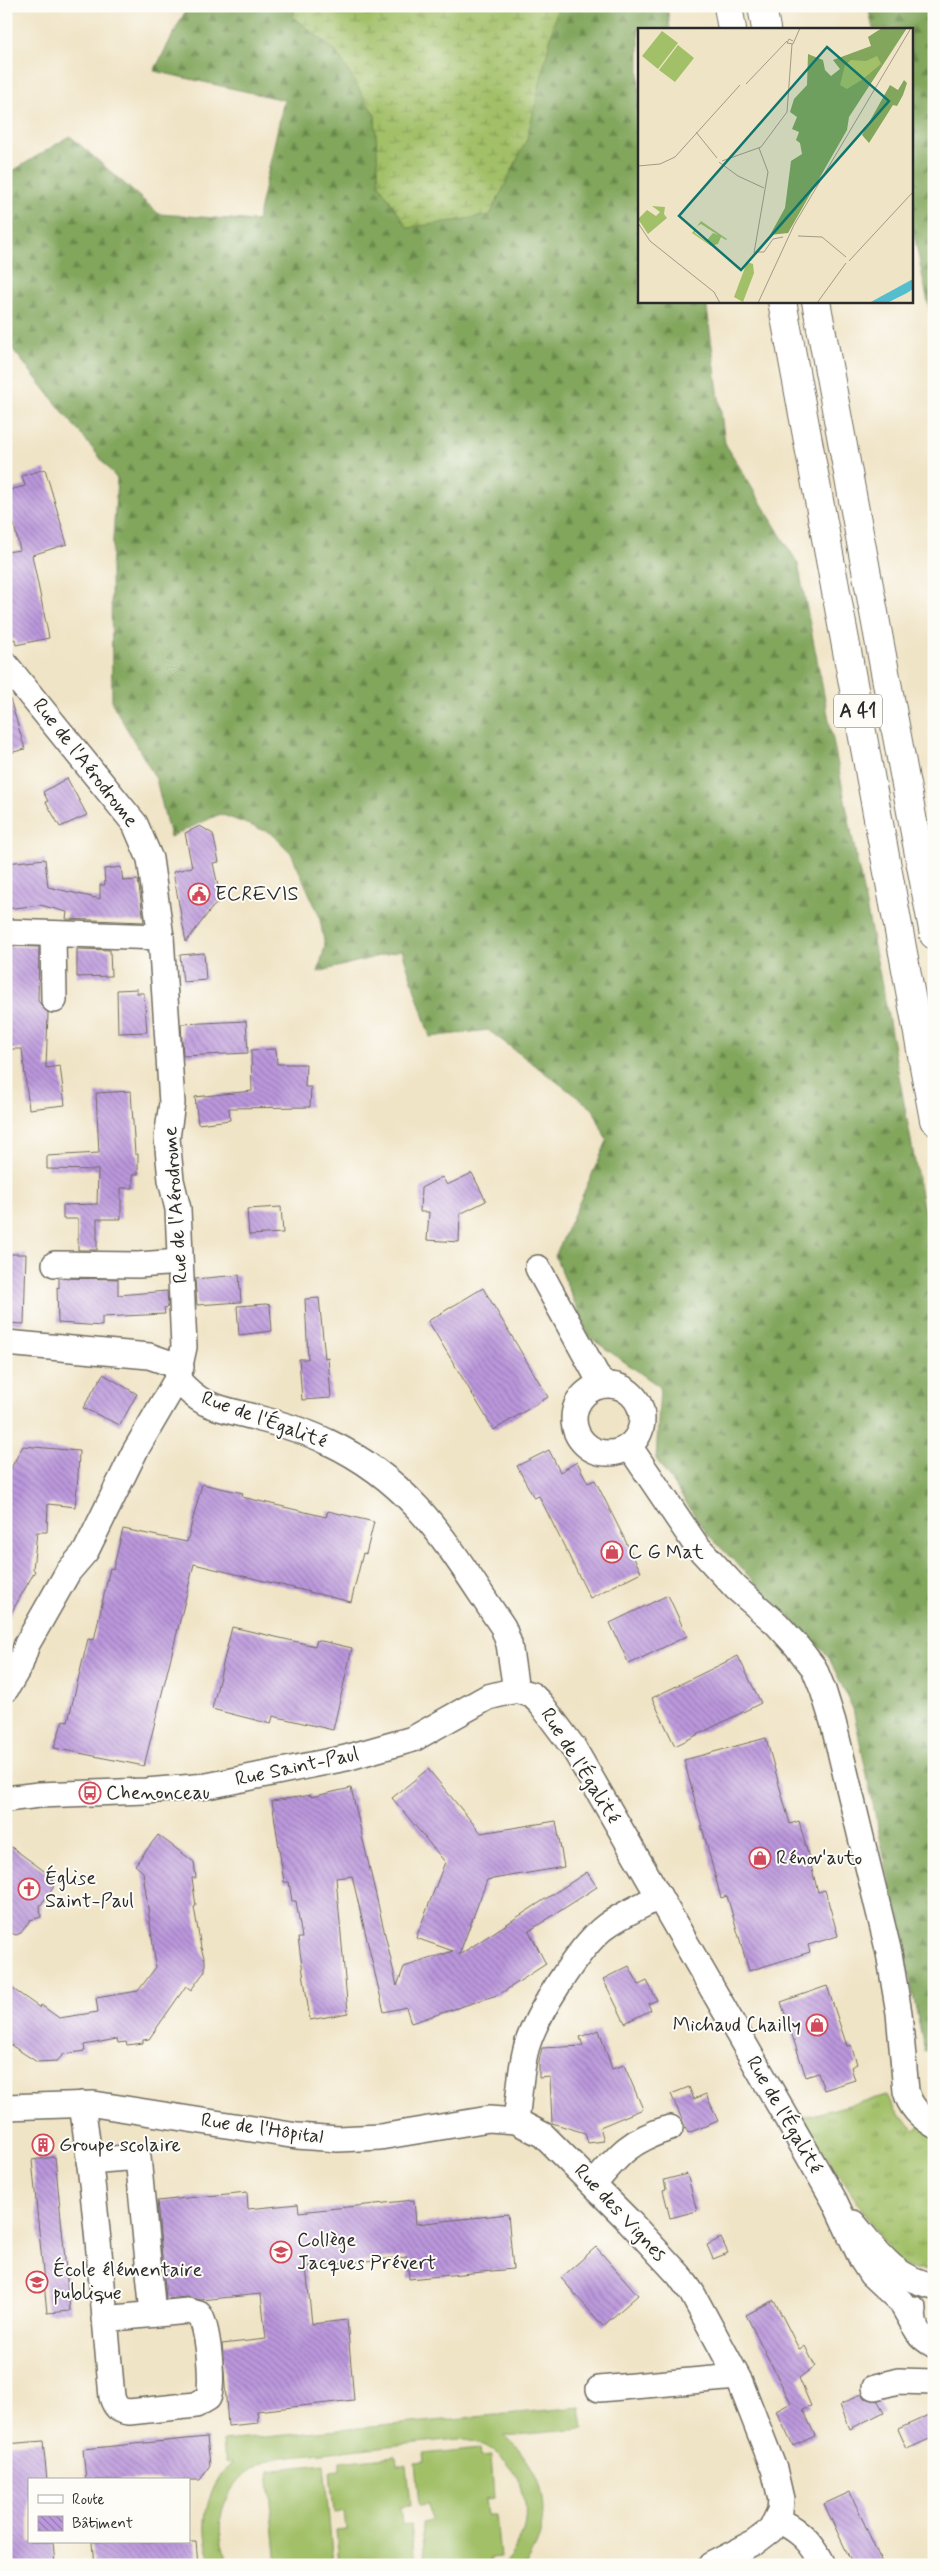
<svg xmlns="http://www.w3.org/2000/svg" width="940" height="2571" font-family="Mynerve,sans-serif">
<style>
.grass{fill:url(#grass-tufts);stroke:#667649}
.forest{fill:url(#forest-firs);stroke:#566844}
.wetland{fill:url(#wetland-marsh);stroke:#667649}
.pitch{fill:#a2c067;stroke:#667649}
.building{fill:url(#building-back-hatch)}
.lines{fill:none;stroke-linecap:round;stroke-linejoin:round}
.minor-casing{stroke:#706c61;stroke-width:28}
.highway-casing{stroke:#706c61;stroke-width:30}
.minor{stroke:#fff;stroke-width:25}
.highway{stroke:#fff;stroke-width:28}
.labels{text-anchor:middle;dominant-baseline:central;stroke-width:4;stroke-linejoin:round;paint-order:stroke}
.shield{fill:#fdfcf7;stroke:#6a6a68;stroke-width:1}
.shield-label{font-size:19px;font-weight:bold;fill:#2b2b2b}
.street-label{font-size:20px;fill:#2b2b2b;stroke:#fdfcf7}
.poi-label{font-size:20px;fill:#2b2b2b;stroke:#fdfcf7;text-anchor:start}
.inset-road{fill:none;stroke:#a19a88;stroke-width:1}
.view{fill:#0f766e;fill-opacity:0.15;stroke:#0f766e;stroke-width:2.5}
.inset-edge{fill:none;stroke:#2b2b2b;stroke-width:2.5}
</style>
<defs>
<pattern id="grass-tufts" width="24" height="20" patternUnits="userSpaceOnUse" patternTransform="scale(1.25)"><rect width="24" height="20" fill="#a2c067"/><path d="M3 7l-1-3M5 7V3M7 7l1-3M15 17l-1-3M17 17v-4M19 17l1-3" fill="none" stroke="#849c55"/></pattern>
<pattern id="forest-firs" width="22" height="20" patternUnits="userSpaceOnUse" patternTransform="scale(1.25)"><rect width="22" height="20" fill="#81a65c"/><path d="M5 1l3.5 6h-7zM16 11l3.5 6h-7z" fill="#6a874c"/></pattern>
<pattern id="wetland-marsh" width="20" height="14" patternUnits="userSpaceOnUse" patternTransform="scale(1.25)"><rect width="20" height="14" fill="#a2c067"/><path d="M1 5h8M5 5V1M11 12h8M15 12V8" fill="none" stroke="#849c55"/></pattern>
<pattern id="building-back-hatch" width="6" height="6" patternUnits="userSpaceOnUse" patternTransform="scale(1.25)"><rect width="6" height="6" fill="#bb97dc"/><path d="M-1 5l2 2M0 0l6 6M5-1l2 2" fill="none" stroke="#987bb3"/></pattern>
</defs>
<rect width="100%" height="100%" fill="#fdfcf7"/>
<filter id="ink" filterUnits="userSpaceOnUse"><feTurbulence type="fractalNoise" baseFrequency=".02" numOctaves="2"/><feDisplacementMap in="SourceGraphic" scale="10" xChannelSelector="R" yChannelSelector="G"/><feConvolveMatrix kernelMatrix="1 2 1 2 8 2 1 2 1" color-interpolation-filters="sRGB"/></filter>
<filter id="wash" filterUnits="userSpaceOnUse"><feTurbulence type="fractalNoise" baseFrequency=".0096" numOctaves="4" result="noise"/><feDisplacementMap in="SourceGraphic" scale="20" xChannelSelector="R" yChannelSelector="G"/><feGaussianBlur stdDeviation="1.12" result="paint"/><feColorMatrix in="noise" values="0 0 0 0 0 0 0 0 0 0 0 0 0 0 0 0 0 1.4 0 .05"/><feComposite in="paint" operator="in"/></filter>
<g filter="url(#wash)">
<rect width="100%" height="100%" fill="#f0e4c6"/>
<path class="grass" d="M887,2095l8,16 20,19 6,-5 13,7v139l-21,-1 -16,-8 -79,-119 -14,-26z"/>
<g class="forest">
<path d="M188,6h479l3,23h-31v272h67l19,142 73,121 89,447 47,254v782l-9,5 -72,-343 -25,-53 -120,-121 -52,-76 4,-72 -71,-50 -34,-81 52,-115 -14,-32 -105,-79 -58,7 -28,-87 -84,22 7,-26 -6,-31 -28,-62 -20,-20 -51,-19 -50,23 -14,-58 -44,-76 -1,-134 6,-90 -111,-138v-166l64,-39 89,78 98,7 27,-121 -130,-29z"/>
<path d="M868,6h66v326l-23,-112v-191h-38z"/>
</g>
<path class="wetland" d="M295,6h263l-31,133 -37,76 -82,13 -29,-44 -4,-69 -40,-65 -42,-33z"/>
<g class="pitch">
<path d="M580,2407l3,22 -79,7c42,33 51,84 22,129h-24c47,-44 19,-123 -46,-126l-174,18c-51,9 -78,63 -51,108h-18c-16,-36 -8,-75 19,-103h-7l-2,-21z"/>
<path d="M480,2448l1,9 10,-1 3,42 -9,1 2,17h9l4,41 -9,1v7l-67,-1 -3,-41 10,-2 -2,-17 -10,1 -4,-42 10,-1 -1,-8z"/>
<path d="M395,2456l1,9h10l4,41 -10,1 2,18 9,-1 4,41h-76l-3,-34 10,-1 -2,-18 -10,1 -4,-41 10,-1v-9z"/>
<path d="M324,2464l9,101h-56l-9,-95z"/>
</g>
<g id="blocks">
<g class="building">
<path d="M45,469l22,75 -35,11 17,83 -33,7 -1,-6 -4,1 -2,-12 -3,1v-77l14,-2 -14,-59 19,-5 -3,-10z"/>
<path d="M10,699l15,50 -19,5v-54z"/>
<path d="M67,778l20,37 -27,12 -14,-25 2,-1 -5,-9z"/>
<path d="M200,826l13,8 6,28 -6,1 8,37 -9,8 -26,34 -13,-70 19,-5 -7,-34z"/>
<path d="M45,859l3,28 52,12v-14h5l-1,-16 17,-2 2,14 15,-1 6,42 -78,-3 1,-7 -27,-7 -34,4v-46z"/>
<path d="M6,946l33,1 -1,54 10,12 -2,55 14,-2 5,39 -36,4 -7,-60h-15z"/>
<path d="M77,949l33,1 1,26 -34,1z"/>
<path d="M204,953l2,27 -23,2 -3,-27z"/>
<path d="M137,989v4h7l3,39 -29,1 -1,-43z"/>
<path d="M246,1021l2,32 -65,3 -2,-32z"/>
<path d="M276,1049l1,15h29l-1,23h6l-1,20 -81,1 1,12 -32,4 -3,-27 57,-6 -1,-41z"/>
<path d="M131,1091l4,63h3v20h-5v14h-12v31h-24v31h-19v-31h-15v-14l34,-1 1,-34 -51,-1v-13l52,-3 -3,-60z"/>
<path d="M472,1173l14,28 -26,13 -1,28 -32,-2 2,-28h-9l1,-24 21,-11 5,8z"/>
<path d="M281,1207l2,26 -34,2 -2,-26z"/>
<path d="M6,1254h20l-2,70 -18,-1z"/>
<path d="M239,1275l2,27 -44,3 -2,-26z"/>
<path d="M59,1278l59,1v16l49,-4 1,16 -4,1 1,6 -63,3v9l-44,-3 -1,-36 2,1z"/>
<path d="M483,1288l65,109 -54,33 -66,-109z"/>
<path d="M319,1298l6,60 3,-1 3,41 -29,2 -3,-41h9l-3,-60z"/>
<path d="M266,1304l4,1 2,26 -33,4 -2,-29z"/>
<path d="M103,1374l34,20 -17,31 -37,-17z"/>
<path d="M23,1446l56,5 -1,26 -3,30 -27,-3 -1,28h-10l-4,37 2,2 -29,51v-145z"/>
<path d="M549,1450l11,22 17,-10 11,21 7,-3 46,92 -51,26 -51,-102 -5,2 -17,-32z"/>
<path d="M202,1484l41,9 -1,4 84,20 2,-6 46,11 -8,32 -3,-1 -12,49 -157,-38 -50,202 -90,-18 9,-28 5,1 20,-82 6,1 16,-72 3,1 10,-40 64,13z"/>
<path d="M668,1595l19,41 -58,28 -19,-41z"/>
<path d="M232,1627l83,19 2,-6 35,8 -19,82 -60,-14 -2,8 -59,-15z"/>
<path d="M738,1656l23,47 -86,43 -23,-48z"/>
<path d="M766,1738l24,86 9,-3 19,71 7,-2 13,46 -30,9 2,7 -61,19 -22,-75 -6,2 -37,-138z"/>
<path d="M428,1769l53,64 75,-12 8,46 -77,13 -28,75 128,-83 10,15 -68,44 17,33 -46,30 -89,29 -5,-16 -22,5 -32,-136 -16,2 12,135 -38,7 -12,-82h4l-6,-37h-4l-3,-19h-5l-12,-81 39,-6v2l40,-9 46,198 7,-19 49,-16 -37,-13 29,-76 -53,-64z"/>
<path d="M158,1835l36,27 2,16h-4l4,28 -2,1 7,41 4,12v11l-14,19 -5,-4 -37,53 -6,1v3l-16,2 -1,-3 -8,1 -1,-4 -33,6 1,6 -21,3 -7,7 -20,1 -31,-20v-58l34,24 1,-3 18,13 39,-6 -2,-14 42,-7 18,-24 -13,-95 -8,-7z"/>
<path d="M6,1843l45,33 3,5 -1,7 -13,18 1,11 -11,3 -9,13 -5,2 -10,-4z"/>
<path d="M629,1966l10,19 8,-4 10,19 -9,4 3,6 -26,13 -22,-44z"/>
<path d="M827,1986l20,60 4,-1 6,19 -6,3 4,13 -31,10 -6,-17 -12,4 -25,-75z"/>
<path d="M599,2030l13,39 12,-4 19,44 -43,18 4,14 -16,2 -3,-10 -33,-10 -2,-46 -11,1v-17l3,-13 41,-2 -3,-9z"/>
<path d="M689,2087l5,12 12,-5 12,27 -30,12 -17,-39z"/>
<path d="M55,2157l15,154 -23,2 -15,-153z"/>
<path d="M687,2174l10,37 -27,7 -7,-28 3,-1 -2,-9z"/>
<path d="M247,2192l1,17 50,-5 1,8 115,-12 2,24 92,-10 5,55 -104,10 -2,-22 -101,10 6,57 35,-4 7,80 -97,11 1,12 -30,3 -6,-82 44,-5 -5,-45 -60,6 -14,-3 -21,2 -9,-98z"/>
<path d="M721,2238l7,15 -15,6 -6,-14z"/>
<path d="M596,2247l42,48 -35,31 -42,-48z"/>
<path d="M774,2300l25,49 6,-3 10,20 -16,12 12,28 -8,3 12,27 -22,10 -17,-35 15,-8 -45,-88z"/>
<path d="M862,2393l3,5 13,3 6,11 -34,17 -10,-24z"/>
<path d="M934,2413v24l-27,12 -9,-20z"/>
<path d="M207,2437l3,28 -10,15h-114l-3,-31z"/>
<path d="M43,2441l4,39h-18v62h24l2,23h-49v-121z"/>
<path d="M850,2492l33,73h-30l-29,-61z"/>
<path d="M92,2542h104l2,23h-104z"/>
</g>
</g>
</g>
<g filter="url(#ink)">
<use href="#blocks" fill-opacity="0" stroke="#706c61" stroke-width="1"/>
<g class="lines">
<g class="minor-casing">
<g id="minor">
<path d="M6,665l129,159 15,35 11,78 11,166 -5,35 4,42 7,29 6,138 -7,32 -42,72 -49,100 -18,21 -41,72 -7,21 -14,24"/>
<path d="M6,932l155,5"/>
<path d="M53,934l1,66"/>
<path d="M55,1264l83,1 42,-3"/>
<path d="M538,1268l64,117"/>
<path d="M6,1343l143,13 32,11"/>
<path d="M177,1379c8,9 17,18 29,24 15,7 34,10 51,15 24,6 49,13 71,24 89,42 122,107 175,185l6,17 7,46"/>
<circle cx="608" cy="1419" r="34"/>
<path d="M629,1446l67,99 40,43 41,36 19,21 18,23 9,22 10,32 56,231 10,60 7,78c4,16 14,25 28,34"/>
<path d="M6,1799l33,-4 107,-4 61,-5 139,-28 67,-19 75,-42 28,-7 16,5 9,9 32,43 261,453 28,60 9,14 30,28 13,23"/>
<path d="M82,2104c14,97 21,195 30,293 3,10 7,14 17,15l67,-7 12,-7c6,-12 0,-74 -9,-84l-11,-3 -84,8"/>
<path d="M6,2107l88,-3 203,32 41,3 42,-2 109,-18 27,2 27,14 86,86 50,54 13,18 48,89 34,87 7,30 -1,12 -9,19 -17,13 -43,22"/>
<path d="M516,2121c3,-22 4,-46 9,-68 7,-33 54,-107 81,-127 16,-12 35,-19 53,-30"/>
<path d="M89,2161l49,-4 15,157"/>
<path d="M594,2184c25,-30 36,-44 76,-56"/>
<path d="M853,2223c26,30 40,55 81,63"/>
<path d="M914,2309c-3,17 5,28 20,36"/>
<path d="M875,2387l23,-6 36,1"/>
<path d="M599,2389l138,-12"/>
<path d="M777,2520c22,9 36,23 46,45"/>
</g>
</g>
<g class="highway-casing">
<g id="highway">
<path d="M728,6l4,23"/>
<path d="M762,6l4,23"/>
<path d="M782,301l152,819"/>
<path d="M816,301l118,634"/>
</g>
</g>
<use href="#minor" class="minor"/>
<use href="#highway" class="highway"/>
</g>
</g>
<defs>
<g id="civic-ring" transform="scale(1.125)"><circle r="9.5" fill="#fdfcf7" stroke="#d1495b" stroke-width="1.5"/><path d="M-.6-6.5H3V-4.5H.6V-3L4-1V1h2V6H-6V1h2V-1L-.6-3ZM-1.2 2.5V6h2.4V2.5Z" fill="#d1495b"/></g>
<g id="shop-ring" transform="scale(1.125)"><circle r="9.5" fill="#fdfcf7" stroke="#d1495b" stroke-width="1.5"/><path d="M-5-2.5h2.3a2.7 3.5 0 0 1 5.4 0H5L5.5 6h-11ZM-1.5-2.5h3a1.5 2.3 0 0 0-3 0Z" fill="#d1495b"/></g>
<g id="bus-ring" transform="scale(1.125)"><circle r="9.5" fill="#fdfcf7" stroke="#d1495b" stroke-width="1.5"/><path d="M-5-6H5V4H4V6H2V4H-2V6H-4V4H-5ZM-3.5-4V0h7V-4ZM-3.5 1.2v1.5H-2V1.2ZM2 1.2v1.5H3.5V1.2Z" fill="#d1495b"/></g>
<g id="church-ring" transform="scale(1.125)"><circle r="9.5" fill="#fdfcf7" stroke="#d1495b" stroke-width="1.5"/><path d="M-1.2-6h2.4v3.5h3.3v2.4h-3.3V6h-2.4V-.1h-3.3v-2.4h3.3Z" fill="#d1495b"/></g>
<g id="building-ring" transform="scale(1.125)"><circle r="9.5" fill="#fdfcf7" stroke="#d1495b" stroke-width="1.5"/><path d="M-4-6H4V6H1V3H-1V6H-4ZM-2.5-4.3h1.7v1.8h-1.7ZM.8-4.3h1.7v1.8H.8ZM-2.5-1h1.7V.8h-1.7ZM.8-1h1.7V.8H.8Z" fill="#d1495b"/></g>
<g id="school-ring" transform="scale(1.125)"><circle r="9.5" fill="#fdfcf7" stroke="#d1495b" stroke-width="1.5"/><path d="M0-5L7-2L0 1L-7-2ZM-4 1L0 2.5L4 1V4Q0 6-4 4Z" fill="#d1495b"/></g>
</defs>
<g fill-rule="evenodd">
<use href="#civic-ring" x="199" y="894"/>
<use href="#shop-ring" x="612" y="1552"/>
<use href="#bus-ring" x="90" y="1793"/>
<use href="#shop-ring" x="760" y="1858"/>
<use href="#church-ring" x="29" y="1889"/>
<use href="#shop-ring" x="817" y="2025"/>
<use href="#building-ring" x="43" y="2145"/>
<use href="#school-ring" x="281" y="2252"/>
<use href="#school-ring" x="37" y="2282"/>
</g>
<g class="labels">
<rect class="shield" x="834" y="694.5" width="48" height="33" rx="4"/>
<g class="shield-label">
<text x="858" y="711">A 41</text>
</g>
<g class="street-label">
<text transform="translate(85 763) rotate(52)">Rue de l'Aérodrome</text>
<text transform="translate(176 1205) rotate(-94)">Rue de l'Aérodrome</text>
<text transform="translate(264 1420) rotate(20)">Rue de l'Égalité</text>
<text transform="translate(580 1766) rotate(58)">Rue de l'Égalité</text>
<text transform="translate(297 1767) rotate(-12)">Rue Saint-Paul</text>
<text transform="translate(784 2115) rotate(60)">Rue de l'Égalité</text>
<text transform="translate(262 2129) rotate(8)">Rue de l'Hôpital</text>
<text transform="translate(620 2213) rotate(47)">Rue des Vignes</text>
</g>
<g class="poi-label">
<text x="215" y="894">ECREVIS</text>
<text x="628" y="1552">C G Mat</text>
<text x="106" y="1793">Chenonceau</text>
<text x="776" y="1858">Rénov'auto</text>
<text x="45" y="1878">Église<tspan x="45" dy="23">Saint-Paul</tspan></text>
<text x="801" y="2025" text-anchor="end">Michaud Chailly</text>
<text x="59" y="2145">Groupe scolaire</text>
<text x="297" y="2240">Collège<tspan x="297" dy="23">Jacques Prévert</tspan></text>
<text x="53" y="2270">École élémentaire<tspan x="53" dy="23">publique</tspan></text>
</g>
</g>
<g transform="translate(638 28)">
<rect width="275" height="275" fill="#f0e4c6"/>
<path d="M14,178l13,1 -1,7 3,4 -19,16 -10,-15 9,-9 9,6 4,-4z" fill="#a2c067"/>
<path d="M244,0h25l-58,89 -2,13 -59,103 -18,2 15,-27 6,-47 11,-7 -2,-11 -4,-3 3,-8 -7,-3 5,-12 -7,-5 4,-13 13,-14 1,-31 15,6 2,10 6,6 9,-7 -7,-9 38,-14 -3,-9zM266,52l3,3 -4,12 -6,11 -4,-1 -24,38 -7,-8 28,-50 8,5z" fill="#81a65c"/>
<path d="M239,28l4,8 -18,15 -16,10 -7,-4 5,-20 6,-5 15,1z" fill="#a2c067"/>
<path d="M109,234l6,2 1,9 -11,29 -9,-5z" fill="#a2c067"/>
<path d="M24,3l16,12 -20,26 -16,-13zM40,17l16,13 -19,24 -16,-12zM63,193l26,18 -1,1 -5,-3 -3,7 -7,2 -19,-13zM63,196l17,11 -5,-2 -6,7 4,5 -16,-12 1,-6z" fill="#a2c067" fill-rule="evenodd"/>
<path d="M275,251v10l-6,4 -20,10h-18z" fill="#54becf"/>
<path class="inset-road" d="M155,13l-4,-2 -2,4 6,1 7,-16M108,56l41,-43M58,104l21,26M84,133l39,-14 26,-35 5,-68M81,134l19,14 26,12M0,138l22,-2 15,-7 65,-72M0,195l12,18 64,51 6,11M160,208l24,1 24,20M120,224h6l9,-13 10,-2M116,225l14,-81 -9,-24M211,233l64,-69M120,275l36,-78 117,-197M179,275l29,-40"/>
<path class="view" d="M189,19l62,54 -148,169 -62,-54z"/>
<rect width="275" height="275" class="inset-edge"/>
</g>
<rect width="940" height="2571" fill="none" stroke="#fdfcf7" stroke-width="25"/>
<rect x="28" y="2478" width="162" height="65" fill="#fdfcf7" stroke="#a9a8a5"/>
<rect x="38" y="2495" width="25" height="8" fill="#ffffff" stroke="#a9a8a5"/>
<text x="72" y="2504" font-size="15" fill="#2b2b2b">Route</text>
<rect x="38" y="2516" width="25" height="15" fill="url(#building-back-hatch)" stroke="#a9a8a5"/>
<text x="72" y="2528" font-size="15" fill="#2b2b2b">Bâtiment</text>
</svg>
